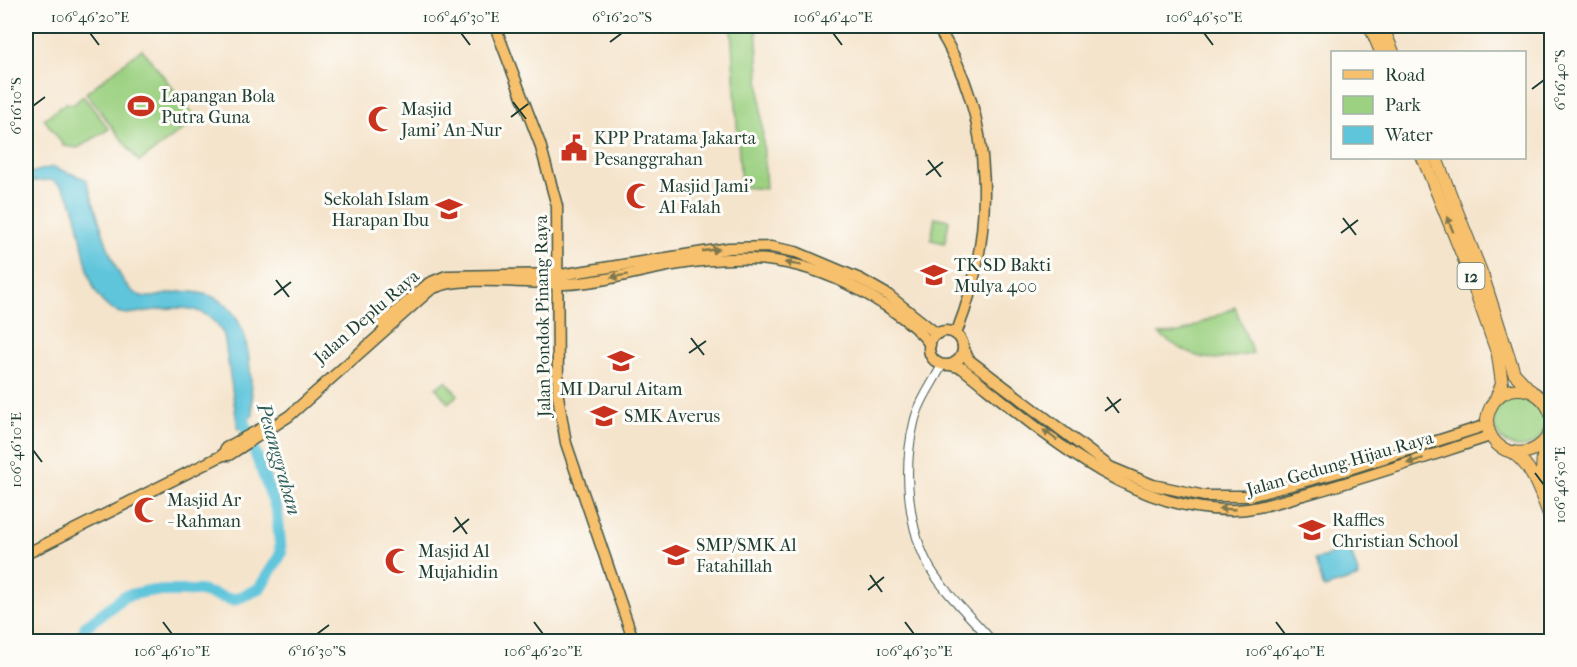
<svg xmlns="http://www.w3.org/2000/svg" width="1577" height="667" font-family="'IM FELL French Canon',serif">
<style>
.green{fill:#9cd182;stroke:#5e875b;stroke-width:1.5}
.water{fill:#5ec5db;stroke:#3e8188;stroke-width:1.5}
.lines{fill:none;stroke-linecap:round;stroke-linejoin:round}
.river{stroke:#5ec5db;stroke-width:12}
.minor-casing{stroke:#3f564b;stroke-width:10}
.major-casing{stroke:#3f564b;stroke-width:13}
.highway-casing{stroke:#3f564b;stroke-width:14}
.minor{stroke:#fff;stroke-width:8}
.major{stroke:#f7c06c;stroke-width:10}
.highway{stroke:#f7c06c;stroke-width:12}
.oneway{fill:#80784d}
.ticks{fill:none;stroke:#1f3d34;stroke-width:2}
.labels{text-anchor:middle;dominant-baseline:central;stroke-width:6;stroke-linejoin:round;paint-order:stroke}
.shield{fill:#fdfcf7;stroke:#62766e;stroke-width:1.5}
.shield-label{font-size:16px;font-weight:bold;fill:#1f3d34}
.poi-label{font-size:18px;fill:#1f3d34;stroke:#fdfcf7;text-anchor:start}
.street-label{font-size:18px;fill:#1f3d34;stroke:#fdfcf7}
.water-label{font-size:20px;font-style:italic;fill:#2f5f5e;stroke:#fdfcf7}
.neatline{fill:none;stroke:#1f3d34;stroke-width:2}
.ticks-label{font-size:15px;text-anchor:middle;fill:#1f3d34}
</style>
<rect width="100%" height="100%" fill="#fdfcf7"/>
<filter id="ink" filterUnits="userSpaceOnUse"><feTurbulence type="fractalNoise" baseFrequency=".0167" numOctaves="2"/><feDisplacementMap in="SourceGraphic" scale="12" xChannelSelector="R" yChannelSelector="G"/><feConvolveMatrix kernelMatrix="1 2 1 2 8 2 1 2 1" color-interpolation-filters="sRGB"/></filter>
<filter id="wash" filterUnits="userSpaceOnUse"><feTurbulence type="fractalNoise" baseFrequency=".008" numOctaves="4" result="noise"/><feDisplacementMap in="SourceGraphic" scale="24" xChannelSelector="R" yChannelSelector="G"/><feGaussianBlur stdDeviation="1.35" result="paint"/><feColorMatrix in="noise" values="0 0 0 0 0 0 0 0 0 0 0 0 0 0 0 0 0 1.4 0 .05"/><feComposite in="paint" operator="in"/></filter>
<g filter="url(#wash)">
<rect width="100%" height="100%" fill="#f5e4cc"/>
<g class="green">
<path d="M731,26h25l10,163 -25,-2z"/>
<path d="M142,49l55,70 -58,43 -53,-69z"/>
<path d="M83,96l26,33 -31,19 -14,-2 -20,-27 22,-16 8,1z"/>
<path d="M935,217l14,3 -4,23 -14,-3z"/>
<path d="M1235,307l18,46c-43,11 -58,8 -94,-19l21,-1z"/>
<path d="M446,381l12,14 -10,8 -12,-15z"/>
<circle cx="1520" cy="421" r="26"/>
</g>
<g class="water">
<path d="M53,167l33,12c9,26 26,94 44,110 13,13 27,7 42,4 11,-3 25,-1 36,2 47,15 41,80 45,120l-15,14 -14,-94c-22,-40 -59,-25 -97,-21 -59,-5 -31,-117 -76,-134l-25,2v-8z"/>
<path d="M1350,548l9,29 -35,11 -9,-28z"/>
</g>
<g class="lines">
<path class="river" d="M80,642l6,-16 39,-30 23,-5h52l33,9 26,-11 22,-35 -4,-43 -34,-91 -1,-12"/>
</g>
</g>
<g filter="url(#ink)">
<g class="lines">
<g class="minor-casing">
<path id="minor" d="M942,365c-9,18 -24,38 -28,58 -11,44 -7,105 16,145 15,25 43,51 63,74"/>
</g>
<g class="major-casing">
<g id="major">
<path d="M495,26l45,118 17,62 1,190 8,47 68,199"/>
<path d="M937,26c59,93 59,208 19,308"/>
<path d="M382,324l47,-41 17,-7 120,-2 163,-26 42,-1 25,5 64,27 28,16 49,39"/>
<circle cx="946" cy="348" r="17"/>
<path d="M964,350l5,10 141,107 43,18 52,11h45l93,-25 144,-46"/>
<path d="M950,365l12,3c78,62 163,142 269,142 26,0 52,-10 76,-16 62,-17 122,-38 183,-58"/>
<path d="M223,455l3,-7 38,-21"/>
<path d="M26,554l197,-99h6l60,-39 140,-125c26,-18 103,-7 136,-7 35,-1 73,-13 108,-19 75,-13 131,-8 197,31 17,10 50,32 60,49"/>
</g>
</g>
<g class="highway-casing">
<g id="highway">
<path d="M1370,26l11,26"/>
<path d="M1382,26l11,26"/>
<path d="M1423,158l43,106 32,91 4,29 -6,14"/>
<path d="M1436,158l47,119 31,96 17,18"/>
<path d="M1552,417c-11,-38 -59,-37 -65,2 0,41 55,46 65,7"/>
<path d="M1544,442l-2,28 10,22"/>
<path d="M1513,453c22,15 28,44 39,68"/>
</g>
</g>
<use href="#minor" class="minor"/>
<use href="#major" class="major"/>
<use href="#highway" class="highway"/>
</g>
<defs><path id="oneway-solid" d="M-6-.8H1V-3.2L6.5 0L1 3.2V.8H-6Z" transform="scale(1.5)"/></defs>
<g class="oneway">
<use href="#oneway-solid" transform="translate(1450 224) rotate(-112)"/>
<use href="#oneway-solid" transform="translate(711 250) rotate(-8)"/>
<use href="#oneway-solid" transform="translate(793 264) rotate(-171)"/>
<use href="#oneway-solid" transform="translate(619 276) rotate(171)"/>
<use href="#oneway-solid" transform="translate(1050 435) rotate(-143)"/>
<use href="#oneway-solid" transform="translate(1415 461) rotate(162)"/>
<use href="#oneway-solid" transform="translate(1227 509) rotate(-177)"/>
</g>
</g>
<path class="ticks" d="M90,33l9,12M461,33l9,12M833,33l9,12M1204,33l9,12M610,42l12,-9M1532,89l12,-9M513,102l13,17M33,106l12,-9M511,117l17,-13M928,160l13,17M926,175l17,-13M1343,218l13,17M1341,233l17,-13M276,280l13,17M274,295l17,-13M691,338l13,17M689,353l17,-12M1107,397l12,16M1105,411l16,-12M33,450l9,12M1535,473l9,12M455,517l12,17M453,532l16,-13M870,575l12,17M868,590l16,-13M163,622l9,12M534,622l9,12M905,622l9,12M1276,622l9,12M317,634l12,-9"/>
<defs>
<g id="stadium-bare" transform="scale(2.07)"><path d="M0-5a6.5 5 0 1 0 0 10a6.5 5 0 1 0 0-10ZM-3.5-1.8h7v3.6h-7Z" fill="#c8321e" stroke="#fdfcf7" stroke-width="2.5" paint-order="stroke"/></g>
<g id="mosque-bare" transform="scale(2.07)"><path d="M3.5-4.9A6 6 0 1 0 3.5 4.9A5 5 0 1 1 3.5-4.9Z" fill="#c8321e" stroke="#fdfcf7" stroke-width="2.5" paint-order="stroke"/></g>
<g id="civic-bare" transform="scale(2.07)"><path d="M-.6-6.5H3V-4.5H.6V-3L4-1V1h2V6H-6V1h2V-1L-.6-3ZM-1.2 2.5V6h2.4V2.5Z" fill="#c8321e" stroke="#fdfcf7" stroke-width="2.5" paint-order="stroke"/></g>
<g id="school-bare" transform="scale(2.07)"><path d="M0-5L7-2L0 1L-7-2ZM-4 1L0 2.5L4 1V4Q0 6-4 4Z" fill="#c8321e" stroke="#fdfcf7" stroke-width="2.5" paint-order="stroke"/></g>
</defs>
<g fill-rule="evenodd">
<use href="#stadium-bare" x="141" y="106"/>
<use href="#mosque-bare" x="381" y="119"/>
<use href="#civic-bare" x="574" y="148"/>
<use href="#mosque-bare" x="639" y="196"/>
<use href="#school-bare" x="449" y="209"/>
<use href="#school-bare" x="934" y="275"/>
<use href="#school-bare" x="621" y="361"/>
<use href="#school-bare" x="604" y="416"/>
<use href="#mosque-bare" x="147" y="510"/>
<use href="#school-bare" x="1312" y="530"/>
<use href="#school-bare" x="676" y="555"/>
<use href="#mosque-bare" x="398" y="561"/>
</g>
<g class="labels">
<rect class="shield" x="1457.5" y="263" width="27" height="26" rx="4.5"/>
<g class="shield-label">
<text x="1471" y="276">12</text>
</g>
<g class="poi-label">
<text x="161" y="96">Lapangan Bola<tspan x="161" dy="21">Putra Guna</tspan></text>
<text x="401" y="109">Masjid<tspan x="401" dy="21">Jami' An-Nur</tspan></text>
<text x="594" y="138">KPP Pratama Jakarta<tspan x="594" dy="21">Pesanggrahan</tspan></text>
<text x="659" y="186">Masjid Jami'<tspan x="659" dy="21">Al Falah</tspan></text>
<text x="429" y="199" text-anchor="end">Sekolah Islam<tspan x="429" dy="21">Harapan Ibu</tspan></text>
<text x="954" y="265">TK SD Bakti<tspan x="954" dy="21">Mulya 400</tspan></text>
<text x="621" y="389" text-anchor="middle">MI Darul Aitam</text>
<text x="624" y="416">SMK Averus</text>
<text x="167" y="500">Masjid Ar<tspan x="167" dy="21">- Rahman</tspan></text>
<text x="1332" y="520">Raffles<tspan x="1332" dy="21">Christian School</tspan></text>
<text x="696" y="545">SMP/SMK Al<tspan x="696" dy="21">Fatahillah</tspan></text>
<text x="418" y="551">Masjid Al<tspan x="418" dy="21">Mujahidin</tspan></text>
</g>
<g class="street-label">
<text transform="translate(543 316) rotate(-91)">Jalan Pondok Pinang Raya</text>
<text transform="translate(367 317) rotate(-41)">Jalan Deplu Raya</text>
<text transform="translate(1340 464) rotate(-16)">Jalan Gedung Hijau Raya</text>
</g>
<g class="water-label">
<text transform="translate(279 459) rotate(74)">Pesanggrahan</text>
</g>
</g>
<rect width="1577" height="667" fill="none" stroke="#fdfcf7" stroke-width="66"/>
<rect x="1331" y="51" width="195" height="108" fill="#fdfcf7" stroke="#a4b0a9" stroke-width="1.5"/>
<rect x="1343" y="70" width="30" height="9" fill="#f7c06c" stroke="#a4b0a9" stroke-width="1.5"/>
<text x="1385" y="81" font-size="18" fill="#1f3d34">Road</text>
<rect x="1343" y="96" width="30" height="18" fill="#9cd182" stroke="#a4b0a9" stroke-width="1.5"/>
<text x="1385" y="111" font-size="18" fill="#1f3d34">Park</text>
<rect x="1343" y="126" width="30" height="18" fill="#5ec5db" stroke="#a4b0a9" stroke-width="1.5"/>
<text x="1385" y="141" font-size="18" fill="#1f3d34">Water</text>
<rect x="33" y="33" width="1511" height="601" class="neatline"/>
<g class="ticks-label">
<text x="90" y="22">106°46'20"E</text>
<text x="461" y="22">106°46'30"E</text>
<text x="622" y="22">6°16'20"S</text>
<text x="833" y="22">106°46'40"E</text>
<text x="1204" y="22">106°46'50"E</text>
<text transform="translate(1560 80) rotate(-90)" y="5">6°16'40"S</text>
<text transform="translate(16 106) rotate(-90)" y="5">6°16'10"S</text>
<text transform="translate(16 450) rotate(-90)" y="5">106°46'10"E</text>
<text transform="translate(1560 485) rotate(-90)" y="5">106°46'50"E</text>
<text x="172" y="656">106°46'10"E</text>
<text x="317" y="656">6°16'30"S</text>
<text x="543" y="656">106°46'20"E</text>
<text x="914" y="656">106°46'30"E</text>
<text x="1285" y="656">106°46'40"E</text>
</g>
</svg>
